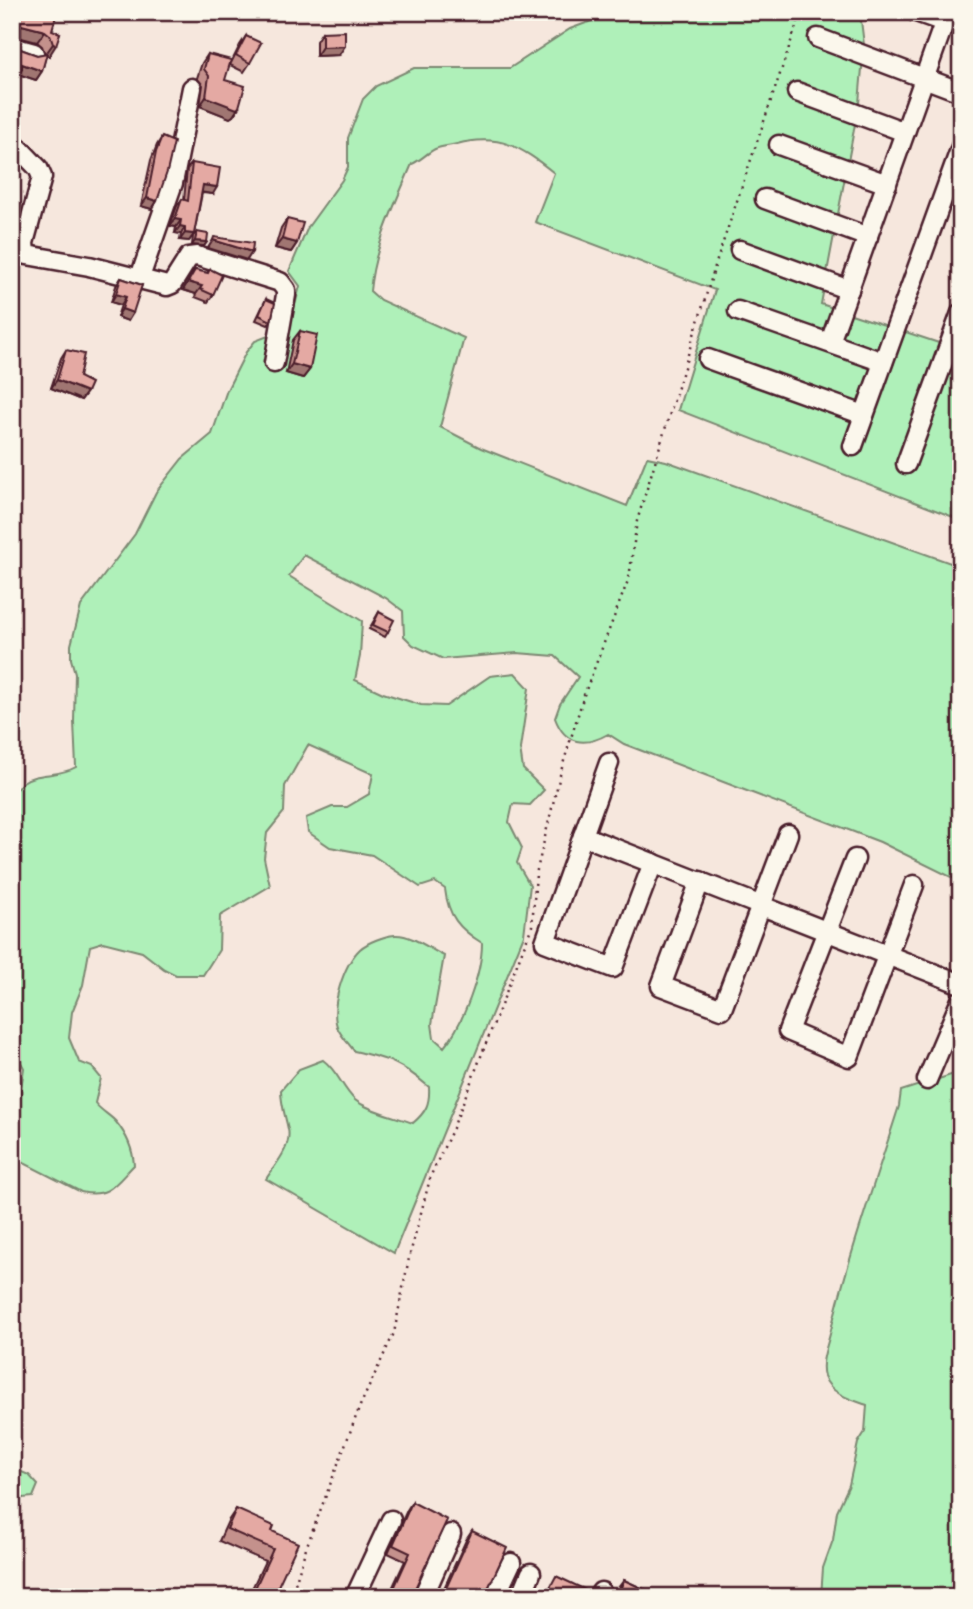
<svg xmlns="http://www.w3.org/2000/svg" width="973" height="1609" font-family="'Comic Neue',sans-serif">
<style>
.green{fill:#aff0b9;stroke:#7c8872;stroke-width:2}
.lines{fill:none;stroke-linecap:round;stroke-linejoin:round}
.minor-casing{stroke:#4a1f2b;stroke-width:23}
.path{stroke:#4a1f2b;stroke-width:2.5;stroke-dasharray:2 5;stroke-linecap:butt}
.minor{stroke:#fbf7ec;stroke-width:18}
.wall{fill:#c4918c;stroke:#4a1f2b;stroke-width:2}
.shaded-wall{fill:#a07672;stroke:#4a1f2b;stroke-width:2}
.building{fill:#e4a9a3;stroke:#4a1f2b;stroke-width:2}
</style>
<rect width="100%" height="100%" fill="#f6e7dd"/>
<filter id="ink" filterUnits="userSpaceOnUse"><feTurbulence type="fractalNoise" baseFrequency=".0143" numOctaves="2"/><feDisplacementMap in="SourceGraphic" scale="14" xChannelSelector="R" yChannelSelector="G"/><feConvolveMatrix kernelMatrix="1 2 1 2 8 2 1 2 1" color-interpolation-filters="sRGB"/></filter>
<g filter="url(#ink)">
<g class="green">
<path d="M607,12h253l4,33 -5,58 -38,201 139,46 1,-2v172l-283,-110 37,-120 -180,-68 19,-49c-33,-26 -54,-40 -97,-29 -7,2 -15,2 -22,5 -8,4 -14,11 -23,15 -17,40 -38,83 -42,127l10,9 84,38 -24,89 41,21 146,58 20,-49 19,4 290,104 5,-14v331l-81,-40 -256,-98 -16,-10c-23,13 -43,11 -53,-16l5,-14 18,-27 -23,-21 -38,-3 -74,6 -30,-14 -9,-9 -1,-25 -17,-13 -82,-43 -15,21 73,45 -2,35 -5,24 28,13 38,12 25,1 44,-30 25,-3 14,15 -9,61 3,20 21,21 -14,15 -17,-1 -4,18 13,26 -5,15 13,22 -6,50 -130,318 -128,-74c9,-14 26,-32 22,-50 -3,-14 -7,-25 -7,-39l18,-21 24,-9c15,11 19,28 32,40 12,10 42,17 58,23 13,-11 17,-19 16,-36 -28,-24 -40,-28 -75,-36 -5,-7 -12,-14 -16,-22 -9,-21 6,-65 22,-80 8,-7 24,-13 35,-14 16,-1 35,14 49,21l-12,68 2,14 10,9c19,-22 38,-74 38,-104 -23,-14 -34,-27 -37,-54l-10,-7 -15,5 -48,-32 -42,-8 -22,-15 -2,-14 26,-11h15l22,-13 4,-20 -65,-29 -23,41 -1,26 -17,21 -3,25 6,28 -50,30 -1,34 -16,25h-27l-12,-6 -22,-17 -39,-10 -13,4 -7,39 -11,27 -3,26 10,24 13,5 9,11 -6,25c6,8 15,12 21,19 10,12 17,28 18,43 -18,18 -25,34 -53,27l-69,-35v-45l8,-16 4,-28 -12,-22v-250c3,-4 7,-11 11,-14 13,-10 36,-5 53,-15l-2,-45 1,-49 -4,-14v-14l10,-39 54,-72 21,-42 26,-33 30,-25 15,-44 19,-38 9,-11 34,-13 11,-42 -11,-15 19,-44 34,-47 6,-13v-29l15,-39 13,-13 38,-18h96l60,-39 35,-13z"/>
<path d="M954,1074l7,1v522h-140l2,-29 10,-28 4,-29 12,-26 9,-42 7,-11 2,-27c-15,-5 -37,-11 -43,-29 -4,-13 3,-30 6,-42 18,-77 45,-152 69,-228l2,-15z"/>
<path d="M12,1468l17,7 9,10 -5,12 -21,2z"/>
</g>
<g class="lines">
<g class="minor-casing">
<g id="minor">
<path d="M916,12l28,10"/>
<path d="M818,38l143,54"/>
<path d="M12,47l22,6"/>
<path d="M797,92l108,40"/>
<path d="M12,141l26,27 4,9 -18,66 1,9 2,3 62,11 78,20 5,-2 17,-27 8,-1 83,26 6,8v5l-12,68"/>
<path d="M779,145l108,39"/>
<path d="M765,199l103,38"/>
<path d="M740,250l109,40"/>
<path d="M139,280l34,-97 19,-95"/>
<path d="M738,311l145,51"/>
<path d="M830,342l118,-330"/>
<path d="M708,359l156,56"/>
<path d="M853,446l108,-299"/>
<path d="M906,464l55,-151"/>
<path d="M609,763l-64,179 68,26 40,-105"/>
<path d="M583,836l378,148"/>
<path d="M855,859l-67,172 61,26 65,-172"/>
<path d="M700,881l-39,105 61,23 66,-175"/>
<path d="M927,1080l34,-80"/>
<path d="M355,1597l36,-77"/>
<path d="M423,1597l28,-63"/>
<path d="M495,1597l16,-34"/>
<path d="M521,1597l10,-24"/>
<path d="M599,1597l2,-5"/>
</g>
</g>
<path class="path" d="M291,1597l15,-49 54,-142 34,-73 15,-75 22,-83 22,-47 79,-202 4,-52 25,-103 23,-76 45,-117 8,-57 79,-258 85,-251"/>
<use href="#minor" class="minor"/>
</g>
<g class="wall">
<path d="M13,12h40l-1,18 8,3 -11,23 -3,-1 -4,16 -6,9 -18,-6 -2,4 -4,-1v-31l25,9 8,-1 -3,-8 -5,-4 -23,-6h-2z"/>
<path d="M322,32l17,23 -23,1v-15z"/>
<path d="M246,36l4,27 -6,9 -14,-7 10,-20z"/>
<path d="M208,54l17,26 14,27 -6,9 -3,2 -30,-12 3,-21 -6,-7 5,-15z"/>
<path d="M162,137l-5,64 -5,8 -11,-3 10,-46 6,-15z"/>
<path d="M192,163l21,31 -11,-1 -8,41 -5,7 -9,-1 1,-6 -6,-1 1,-6 -6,-1 7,-20 5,-7 2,1 3,-31z"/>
<path d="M287,219l10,24 -6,9 -16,-4 6,-20z"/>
<path d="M197,232l10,10 -3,4 -12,-1 1,-9z"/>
<path d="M210,269l3,26 -5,7 -13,-5 1,-3 -13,-4 12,-20 12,3z"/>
<path d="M121,278l21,7 -14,36 -11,-4 4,-12 -10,-3 5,-16z"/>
<path d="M266,299l5,22 -3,4 -12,-5z"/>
<path d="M300,331l10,38 -7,9 -17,-5 7,-33z"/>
<path d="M66,350l21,42 -6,8 -30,-12 10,-30z"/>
<path d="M379,612l9,20 -3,5 -16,-8z"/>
<path d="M412,1502l-1,95h-23l17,-36 -17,-8 19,-43z"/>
<path d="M236,1509l36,22 1,66h-25l17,-36 -46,-20 9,-20z"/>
<path d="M472,1531l12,66h-44l26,-57z"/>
<path d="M624,1580l37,17h-46l3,-9z"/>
</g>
<g class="shaded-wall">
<path d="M22,25l23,6 -8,11 -23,-6h-2l1,-9z"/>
<path d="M53,44l3,1 -7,11 -4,-1z"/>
<path d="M345,46l-6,9 -23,1 6,-9z"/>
<path d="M22,64l20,7 -6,9 -18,-6 4,-5z"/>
<path d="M206,97l33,10 -6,9 -3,2 -30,-12z"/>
<path d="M203,185l14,2 -4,7 -14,-2z"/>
<path d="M147,198l10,3 -5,8 -11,-3z"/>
<path d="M175,219l6,1 -5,7 -6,-1z"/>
<path d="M180,226l5,1 -4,7 -6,-1z"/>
<path d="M185,233l9,1 -5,7 -9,-1z"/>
<path d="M12,237l7,1 -6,8h-1z"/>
<path d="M282,239l15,4 -6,9 -16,-4z"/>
<path d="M213,240l39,12 -5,8 -39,-12z"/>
<path d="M195,241l12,1 -3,4 -12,-1z"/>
<path d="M188,282l14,4 -6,8 -13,-4z"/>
<path d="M116,294l10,3 -5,8 -10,-3z"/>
<path d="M122,309l11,4 -5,8 -11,-4z"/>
<path d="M292,364l18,5 -7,9 -17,-5z"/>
<path d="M57,380l30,12 -6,8 -30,-12z"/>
</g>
<g class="building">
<path d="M15,12h38l-1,3 4,1 -4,14 8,3 -4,12 -3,-1 -3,-9 -5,-4 -23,-6 -9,2z"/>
<path d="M345,31v15l-23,1v-15z"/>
<path d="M246,36l15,7 -11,20 -14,-8z"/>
<path d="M12,46l25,9 10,-2 -5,18 -20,-7v5l-10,-4z"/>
<path d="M208,54l23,6 -6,20 20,6 -6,21 -2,2 -31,-12 3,-21 -5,-7z"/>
<path d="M162,137l12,5 -7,30 -10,29 -10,-3 9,-46z"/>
<path d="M12,160l8,1 -5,38 -3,-1z"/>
<path d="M192,163l28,5 -3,19 -14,-2 -9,49 -9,-1v-6l-5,-1 1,-6 -6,-1 7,-20 6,2z"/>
<path d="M287,219l16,4 -6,20 -15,-4z"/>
<path d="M12,221l9,2 -2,15 -7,-1z"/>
<path d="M197,232l11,2 -1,8 -12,-1z"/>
<path d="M214,237l39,6 -1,9 -39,-12z"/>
<path d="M210,269l12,6 -9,20 -13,-6 2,-3 -14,-4 7,-12 13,3z"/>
<path d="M121,278l21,7 -9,28 -11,-4 4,-12 -10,-3z"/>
<path d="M266,299l9,4 -4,18 -12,-6z"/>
<path d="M300,331l17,4 -7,34 -18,-5z"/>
<path d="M66,350l18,4 -5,23 12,6 -4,9 -30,-12z"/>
<path d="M379,612l15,8 -6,12 -15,-7z"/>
<path d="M412,1502l35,18 -36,77h-21l20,-44 -17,-8z"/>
<path d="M236,1509l38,17 -2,5 26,12 -25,54h-22l22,-48 -46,-20z"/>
<path d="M472,1531l35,17 -23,49h-42z"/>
<path d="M556,1576l34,16 -3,5h-42z"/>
<path d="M624,1580l37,17h-44z"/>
</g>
</g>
<rect width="973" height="1609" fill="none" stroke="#fbf7ec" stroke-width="42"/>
<rect x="21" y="21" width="931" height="1567" fill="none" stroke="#4a1f2b" stroke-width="2.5" filter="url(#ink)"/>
</svg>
